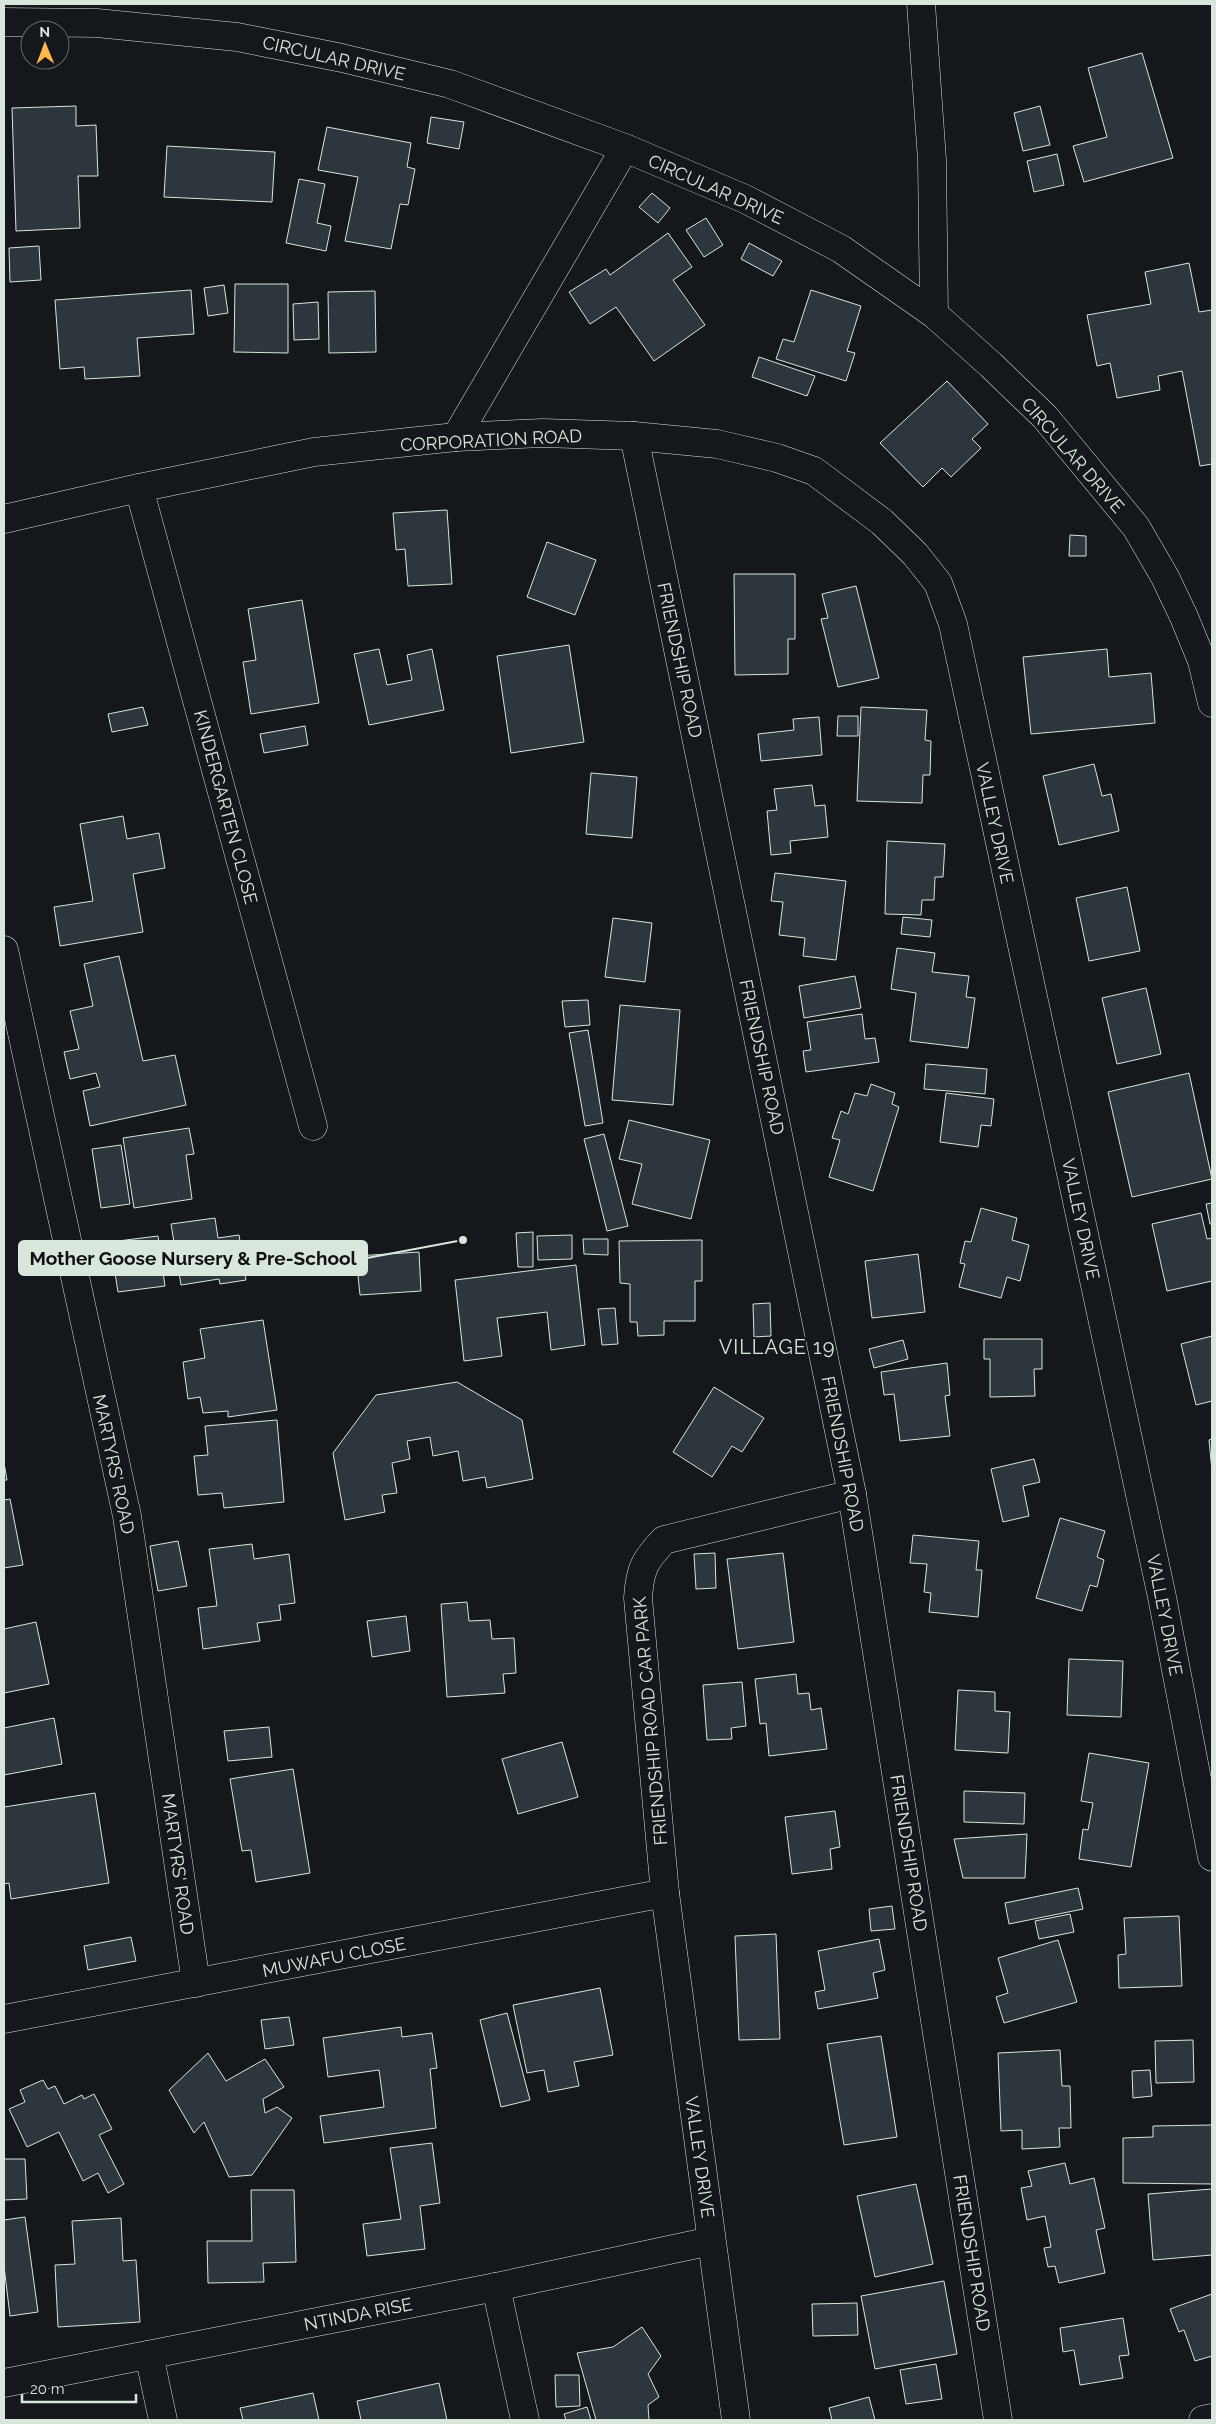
<svg xmlns="http://www.w3.org/2000/svg" width="1216" height="2424" font-family="Raleway,sans-serif">
<style>
.building{fill:#2c363c;stroke:#d8e6dc}
.lines{fill:none;stroke-linecap:round;stroke-linejoin:round}
.street-casing{stroke:#d8e6dc;stroke-width:29}
.street{stroke:#14181c;stroke-width:28}
.labels{text-anchor:middle;dominant-baseline:central;stroke-width:4;stroke-linejoin:round;paint-order:stroke}
.street-label{font-size:18px;fill:#d8e6dc;stroke:#14181c}
.quarter-label{font-size:20px;letter-spacing:1px;fill:#d8e6dc;stroke:#14181c}
.leader{fill:none;stroke:#d8e6dc;stroke-width:2}
.callout-dot{fill:#d8e6dc;stroke:#14181c;stroke-width:2}
.callout{fill:#d8e6dc;stroke:#d8e6dc;stroke-width:2}
.callout-label{font-size:19px;text-anchor:middle;font-weight:bold;fill:#111}
</style>
<rect width="100%" height="100%" fill="#14181c"/>
<g class="building">
<path d="M1142,53l31,105 -89,24 -11,-36 34,-9 -19,-69z"/>
<path d="M76,106v20l20,-1 2,51h-20l2,52 -64,3 -4,-123z"/>
<path d="M1040,106l10,39 -27,6 -9,-38z"/>
<path d="M431,117l33,5 -5,27 -32,-6z"/>
<path d="M327,127l84,16 -4,24 8,2 -7,36 -8,-1 -9,45 -46,-8 13,-64 -40,-7z"/>
<path d="M167,146l108,6 -3,50 -108,-5z"/>
<path d="M1057,154l7,31 -30,7 -7,-31z"/>
<path d="M299,179l26,5 -8,39 14,3 -5,25 -40,-8z"/>
<path d="M652,193l18,15 -12,15 -19,-16z"/>
<path d="M706,218l17,27 -19,12 -18,-27z"/>
<path d="M668,233l24,34 -19,13 32,45 -51,36 -38,-54 -26,17 -21,-32 37,-23 4,6z"/>
<path d="M749,243l33,18 -9,15 -32,-17z"/>
<path d="M39,246l2,34 -31,2 -1,-34z"/>
<path d="M1189,263l10,49 13,-2v154l-12,2 -18,-95 -24,5 2,14 -43,8 -7,-35 -13,3 -10,-51 64,-11 -6,-32z"/>
<path d="M235,284h53v69l-54,-1z"/>
<path d="M224,285l4,28 -20,3 -4,-28z"/>
<path d="M191,290l3,44 -57,4 3,38 -55,3 -1,-12 -24,2 -5,-69z"/>
<path d="M811,290l50,16 -14,45 8,2 -9,28 -70,-22 7,-20 11,3z"/>
<path d="M375,291l1,61 -47,1 -1,-61z"/>
<path d="M318,302l1,37 -25,1 -1,-36z"/>
<path d="M759,357l56,19 -8,20 -55,-19z"/>
<path d="M947,381l41,43 -16,15 9,9 -30,29 -9,-9 -19,19 -43,-44z"/>
<path d="M447,510l5,74 -44,2 -3,-37 -9,1 -3,-37z"/>
<path d="M1070,535l16,1v20h-17z"/>
<path d="M547,542l49,18 -21,55 -48,-18z"/>
<path d="M734,574h61v65h-7v35l-53,1z"/>
<path d="M856,586l23,92 -41,9 -17,-68 7,-1 -6,-24z"/>
<path d="M302,600l17,103 -68,11 -8,-52 13,-2 -8,-51z"/>
<path d="M569,645l15,97 -73,11 -14,-97z"/>
<path d="M379,649l8,36 25,-5 -5,-25 25,-6 12,61 -75,15 -15,-71z"/>
<path d="M1107,649l2,28 42,-4 4,50 -124,11 -8,-77z"/>
<path d="M143,707l5,18 -36,7 -4,-18z"/>
<path d="M861,707l66,3 -2,30 6,1 -1,34h-7l-1,28 -65,-2z"/>
<path d="M838,716h20v20h-21z"/>
<path d="M819,717l3,38 -61,6 -3,-27 36,-4 -1,-11z"/>
<path d="M305,726l3,19 -44,8 -4,-19z"/>
<path d="M1094,764l8,32 9,-2 8,37 -60,14 -16,-69z"/>
<path d="M591,773l46,4 -5,61 -46,-4z"/>
<path d="M812,785l3,21 10,-1 3,32 -38,4 1,12 -20,2 -4,-44 10,-1 -3,-21z"/>
<path d="M123,816l4,23 32,-6 6,35 -32,6 10,58 -83,14 -6,-39 39,-6 -13,-77z"/>
<path d="M887,841l58,3 -2,33h-8l-1,23h-12l-1,15 -36,-1z"/>
<path d="M775,873l71,8 -10,79 -33,-4 2,-18 -26,-3 4,-33 -12,-1z"/>
<path d="M1127,887l13,64 -51,10 -13,-63z"/>
<path d="M903,917l29,3 -2,17 -29,-3z"/>
<path d="M613,918l39,5 -7,59 -40,-5z"/>
<path d="M897,948l38,5 -3,19 37,4 -3,21 9,1 -7,50 -58,-7 6,-48 -25,-4z"/>
<path d="M119,956l24,105 32,-6 11,50 -96,21 -7,-35 17,-4 -4,-14 -26,6 -6,-27 15,-3 -9,-38 23,-5 -9,-42z"/>
<path d="M855,976l6,32 -57,10 -5,-32z"/>
<path d="M1146,988l15,66 -44,10 -15,-66z"/>
<path d="M588,1000l2,25 -25,2 -3,-26z"/>
<path d="M620,1005l60,5 -7,95 -61,-5z"/>
<path d="M862,1014l3,25 10,-1 4,24 -73,10 -3,-21 8,-1 -4,-28z"/>
<path d="M588,1030l15,93 -18,3 -16,-93z"/>
<path d="M926,1064l61,5 -2,25 -61,-5z"/>
<path d="M1189,1073l23,106 -80,18 -24,-105z"/>
<path d="M871,1084l24,9 -3,11 7,3 -26,84 -44,-14 11,-37 -8,-2 9,-27 7,3 7,-21 12,3z"/>
<path d="M946,1093l48,6 -3,27 -10,-1 -3,22 -38,-5z"/>
<path d="M629,1120l81,20 -19,79 -59,-15 10,-40 -23,-5z"/>
<path d="M189,1128l5,26 -8,1 6,44 -58,9 -11,-70z"/>
<path d="M604,1134l24,92 -21,5 -23,-92z"/>
<path d="M121,1145l9,59 -29,4 -9,-59z"/>
<path d="M1212,1203v21h-2l-4,-20z"/>
<path d="M981,1208l36,10 -5,22 17,5 -9,36 -13,-4 -6,21 -42,-11 6,-23 -5,-1 5,-22 6,1z"/>
<path d="M1201,1213l6,26 5,-1v43l-45,10 -15,-67z"/>
<path d="M215,1218l3,20 21,-3 7,45 -26,4 -1,-5 -38,6 -10,-61z"/>
<path d="M533,1232v35h-15l-2,-34z"/>
<path d="M572,1235v24l-34,1 -1,-24z"/>
<path d="M158,1236l7,50 -47,6 -8,-50z"/>
<path d="M583,1239h25v16l-24,-1z"/>
<path d="M702,1240v41h-7v40h-31v14l-26,1 -1,-14h-7v-38l-10,-1 -1,-42z"/>
<path d="M419,1252l2,39 -61,4 -4,-39z"/>
<path d="M918,1254l7,58 -53,6 -7,-57z"/>
<path d="M576,1265l9,80 -34,5 -4,-38 -50,6 5,38 -38,5 -9,-81z"/>
<path d="M770,1303l1,33 -17,1 -1,-33z"/>
<path d="M615,1308l3,36 -16,1 -4,-36z"/>
<path d="M263,1320l14,90 -49,7v-6l-25,2 -3,-16 -12,2 -5,-37 22,-4 -5,-29z"/>
<path d="M1212,1336v65l-16,4 -15,-61z"/>
<path d="M984,1339h58v30h-8l1,27 -45,1v-38h-6z"/>
<path d="M903,1340l5,19 -34,9 -5,-19z"/>
<path d="M947,1363l3,32 -5,1 5,40 -50,5 -6,-47 -10,1 -3,-23z"/>
<path d="M457,1382l65,38 11,59 -46,9 -2,-11 -22,4 -5,-30 -25,5 -3,-19 -23,4 3,18 -18,4 5,30 -15,2 3,17 -40,8 -12,-67 43,-58z"/>
<path d="M714,1387l50,31 -22,34 -10,-6 -20,31 -39,-25z"/>
<path d="M277,1420l7,82 -60,6 -2,-15 -24,2 -4,-39 14,-1 -3,-29z"/>
<path d="M1212,1439v32l-3,-31z"/>
<path d="M1034,1459l6,23 -17,4 6,30 -26,6 -12,-53z"/>
<path d="M4,1463l3,17h-3z"/>
<path d="M10,1499l13,66 -19,3v-68z"/>
<path d="M1060,1518l45,13 -8,26 7,3 -7,27 -7,-2 -8,26 -46,-13z"/>
<path d="M913,1535l66,6 -3,29h6l-4,47 -49,-5 2,-19 -7,-1 3,-28 -17,-1z"/>
<path d="M178,1541l9,45 -29,5 -8,-45z"/>
<path d="M252,1544l2,15 35,-5 6,49 -16,2 2,15 -24,3 3,18 -57,8 -5,-41 19,-2 -8,-57z"/>
<path d="M715,1553l1,35 -20,1 -2,-35z"/>
<path d="M783,1553l11,89 -56,7 -11,-90z"/>
<path d="M467,1602l2,19 21,-1 2,19 22,-1 2,35 -13,1 2,19 -58,4 -6,-93z"/>
<path d="M406,1616l4,35 -38,6 -5,-36z"/>
<path d="M36,1622l13,62 -45,9v-64z"/>
<path d="M1069,1659l54,2 -2,56 -54,-2z"/>
<path d="M796,1674l2,20 11,-1 2,17 10,-2 6,41 -58,7 -3,-33 -6,1 -5,-45z"/>
<path d="M742,1682l4,44 -15,2 1,11 -25,1 -4,-55z"/>
<path d="M958,1690l37,2v19l15,1 -2,41 -53,-3z"/>
<path d="M54,1718l8,46 -58,11v-47z"/>
<path d="M269,1727l3,30 -44,4 -4,-30z"/>
<path d="M562,1742l16,55 -60,17 -16,-55z"/>
<path d="M1089,1753l60,10 -18,104 -52,-8 4,-30 5,1 5,-27 -12,-2z"/>
<path d="M293,1769l17,104 -54,9 -5,-32 -9,1 -12,-72z"/>
<path d="M964,1791l61,2 -1,31 -60,-2z"/>
<path d="M95,1793l14,90 -98,16 -2,-16 -5,1v-77z"/>
<path d="M835,1811l5,36 -10,2 2,20 -40,5 -7,-57z"/>
<path d="M1027,1834l-2,44h-62l-9,-39z"/>
<path d="M1078,1888l5,21 -74,15 -4,-21z"/>
<path d="M892,1906l3,23 -24,2 -2,-22z"/>
<path d="M1070,1914l4,18 -35,7 -4,-18z"/>
<path d="M1179,1916l3,70 -63,2 -1,-33 8,-1 -2,-36z"/>
<path d="M776,1934l4,105 -41,1 -4,-104z"/>
<path d="M131,1937l5,24 -48,9 -4,-24z"/>
<path d="M879,1939l6,31 -12,3 5,25 -60,11 -3,-17 10,-2 -7,-39z"/>
<path d="M1058,1940l19,62 -73,21 -8,-26 12,-4 -10,-35z"/>
<path d="M600,1988l13,67 -39,7 5,24 -31,6 -4,-22 -17,3 -14,-68z"/>
<path d="M507,2013l23,87 -29,7 -21,-87z"/>
<path d="M289,2017l5,28 -29,4 -4,-29z"/>
<path d="M401,2027l1,10 30,-4 5,35 -7,1 6,59 -112,15 -4,-27 64,-9 -5,-37 -51,7 -5,-39z"/>
<path d="M881,2036l16,101 -53,8 -17,-101z"/>
<path d="M1193,2040l1,42 -38,1 -1,-42z"/>
<path d="M1060,2050l2,36h8l1,42h-12l1,19 -38,2v-19l-21,1 -3,-78z"/>
<path d="M208,2053l18,28 39,-22 19,28 -21,12 2,14 12,-6 15,11 -40,57 -23,2 -25,-55 -10,11 -25,-43z"/>
<path d="M1150,2070l2,26 -19,2 -1,-27z"/>
<path d="M43,2080l5,9 7,-3 9,18 18,-9 2,4 10,-5 18,35 -13,6 25,49 -16,9 -10,-20 -15,8 -24,-49 -32,15 -18,-38 16,-7 -5,-12z"/>
<path d="M1212,2125v59l-89,-1v-45l30,-1v-11z"/>
<path d="M432,2143l8,60 -20,3 5,43 -58,7 -4,-32 38,-5 -11,-71z"/>
<path d="M4,2159h21l2,40 -23,1z"/>
<path d="M1065,2163l5,21 24,-6 11,50 -9,2 9,43 -46,10 -4,-17 -7,1 -4,-19 7,-1 -6,-31 -18,4 -6,-32 11,-2 -4,-15z"/>
<path d="M916,2184l17,80 -58,13 -18,-81z"/>
<path d="M1212,2189v66l-59,5 -5,-66z"/>
<path d="M251,2190h43l2,72 -33,1 1,19 -56,1 -1,-42h45z"/>
<path d="M25,2217l13,95 -28,4 -6,-50v-46z"/>
<path d="M121,2218l2,43 13,-1 4,62 -82,5 -3,-62 20,-1 -3,-43z"/>
<path d="M944,2281l13,73 -82,15 -14,-73z"/>
<path d="M1212,2294v62l-17,5 -11,-31 -5,2 -9,-23z"/>
<path d="M857,2303l1,32 -45,1 -1,-32z"/>
<path d="M1123,2318l6,37 -10,1 4,22 -43,7 -6,-35 -11,2 -3,-24z"/>
<path d="M642,2327l19,29 -13,18 11,23 -11,8 1,15h-53l-19,-67 36,-6z"/>
<path d="M936,2364l6,35 -36,5 -6,-34z"/>
<path d="M555,2375h24l1,31 -24,1z"/>
<path d="M439,2383l8,37h-86l-4,-19z"/>
<path d="M313,2393l6,27h-76l-3,-12z"/>
<path d="M869,2397l6,23h-43l-3,-12z"/>
<path d="M587,2407l4,13h-25l-2,-6z"/>
</g>
<g class="lines">
<g class="street-casing">
<g id="street">
<path d="M921,4l11,156 2,154"/>
<path d="M4,22l93,1 140,14 105,21 108,26 175,64 120,51 96,50 93,65 57,51 54,52 91,110 29,50 19,40 18,44 10,42"/>
<path d="M634,436l218,1058 146,926"/>
<path d="M456,437l169,-289"/>
<path d="M139,488l174,638"/>
<path d="M4,519l135,-31 175,-36 142,-15 87,-4 91,3 83,8 60,14 37,13 68,51 33,32 23,29 15,41 209,973 50,260"/>
<path d="M4,950l123,566 69,467"/>
<path d="M4,2019l661,-126"/>
<path d="M496,2287l29,133"/>
<path d="M149,2355l14,65"/>
<path d="M4,2383l492,-96 215,-46"/>
<path d="M736,2420l-71,-527 -27,-295c2,-29 6,-37 26,-58l188,-46"/>
<path d="M1203,2420l9,-2"/>
</g>
</g>
<use href="#street" class="street"/>
</g>
<g class="labels">
<g class="street-label">
<text transform="translate(334 58) rotate(13)">CIRCULAR DRIVE</text>
<text transform="translate(716 189) rotate(24)">CIRCULAR DRIVE</text>
<text transform="translate(491 440) rotate(-3)">CORPORATION ROAD</text>
<text transform="translate(1073 455) rotate(49)">CIRCULAR DRIVE</text>
<text transform="translate(680 660) rotate(78)">FRIENDSHIP ROAD</text>
<text transform="translate(226 807) rotate(75)">KINDERGARTEN CLOSE</text>
<text transform="translate(995 823) rotate(78)">VALLEY DRIVE</text>
<text transform="translate(762 1057) rotate(78)">FRIENDSHIP ROAD</text>
<text transform="translate(1081 1219) rotate(78)">VALLEY DRIVE</text>
<text transform="translate(843 1454) rotate(79)">FRIENDSHIP ROAD</text>
<text transform="translate(114 1464) rotate(78)">MARTYRS' ROAD</text>
<text transform="translate(1165 1615) rotate(79)">VALLEY DRIVE</text>
<text transform="translate(650 1721) rotate(-95)">FRIENDSHIP ROAD CAR PARK</text>
<text transform="translate(909 1853) rotate(81)">FRIENDSHIP ROAD</text>
<text transform="translate(178 1864) rotate(82)">MARTYRS' ROAD</text>
<text transform="translate(334 1957) rotate(-11)">MUWAFU CLOSE</text>
<text transform="translate(700 2157) rotate(82)">VALLEY DRIVE</text>
<text transform="translate(972 2253) rotate(81)">FRIENDSHIP ROAD</text>
<text transform="translate(358 2314) rotate(-11)">NTINDA RISE</text>
</g>
<g class="quarter-label">
<text x="777" y="1347">VILLAGE 19</text>
</g>
</g>
<path class="leader" d="M463 1240L367 1258"/>
<circle class="callout-dot" cx="463" cy="1240" r="5"/>
<rect class="callout" x="19" y="1241" width="348" height="34" rx="5"/>
<g class="callout-label">
<text x="193" y="1265">Mother Goose Nursery &amp; Pre-School</text>
</g>
<rect width="1216" height="2424" fill="none" stroke="#d8e6dc" stroke-width="10"/>
<g transform="translate(45 45) rotate(359)"><circle r="24" fill="#14181c" stroke="#626a69"/>
<path d="M0-4L9 19L0 12L-9 19Z" fill="#ffb74d"/>
<text y="-8" font-size="14" font-weight="bold" text-anchor="middle" fill="#d8e6dc">N</text>
</g>
<path d="M22 2394v8h114v-8" fill="none" stroke="#d8e6dc" stroke-width="2.5"/>
<text x="30" y="2394" font-size="15" fill="#d8e6dc" stroke="#14181c" stroke-width="4" paint-order="stroke">20 m</text>
</svg>
